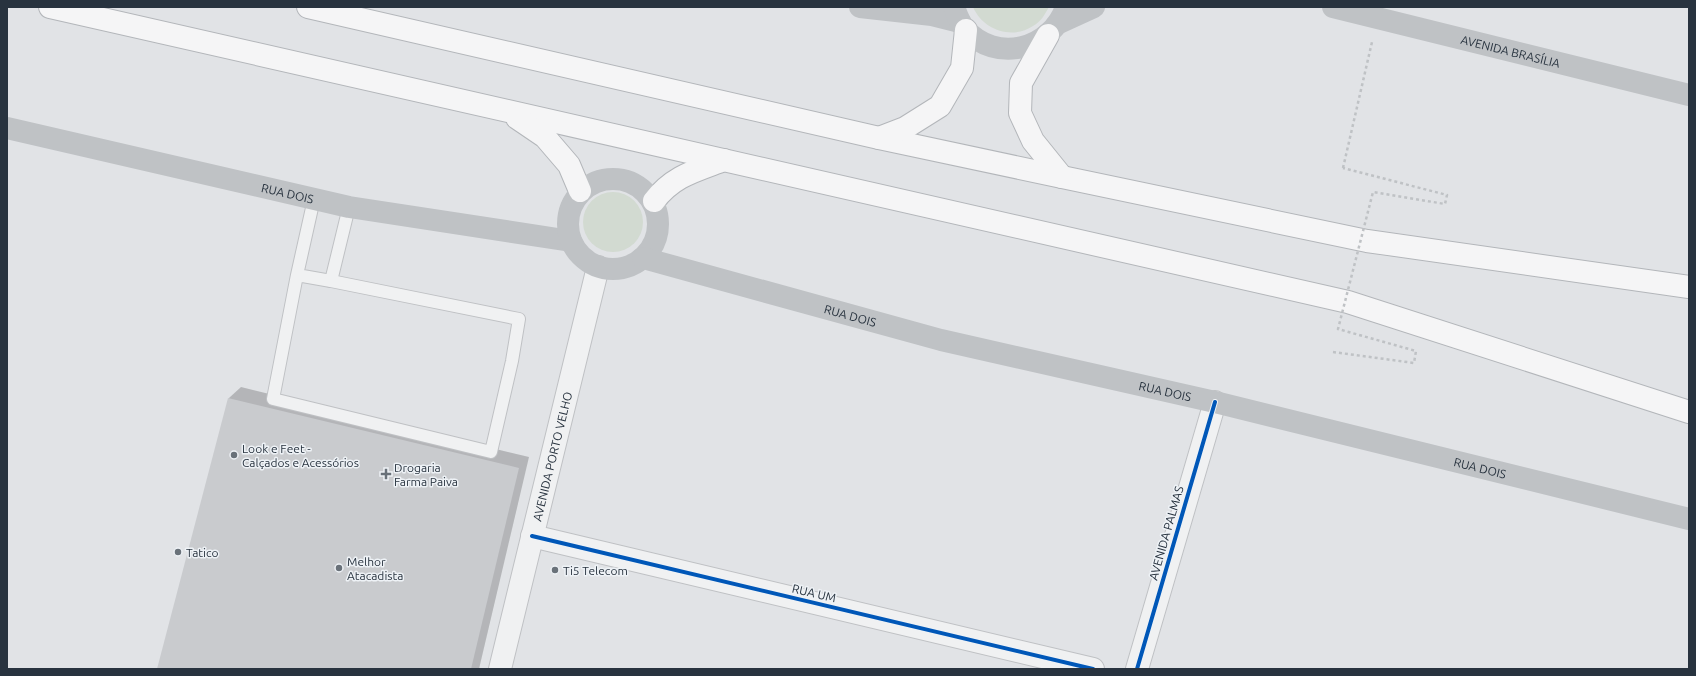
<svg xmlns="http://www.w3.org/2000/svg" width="1696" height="676" font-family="Ubuntu,sans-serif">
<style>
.green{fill:#d2dad1}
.shadow{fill:#0003}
.building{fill:#c9cbce}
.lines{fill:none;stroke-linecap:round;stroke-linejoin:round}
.lane-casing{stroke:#bfc1c4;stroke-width:14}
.street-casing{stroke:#bfc1c4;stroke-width:24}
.highway-casing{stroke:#b3b6ba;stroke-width:24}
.path{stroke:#bfc2c5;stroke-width:2.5;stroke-dasharray:3 3;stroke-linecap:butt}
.lane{stroke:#f0f1f2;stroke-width:12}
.street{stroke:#f0f1f2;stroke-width:22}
.secondary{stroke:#bfc2c5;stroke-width:22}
.highway{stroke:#f5f5f6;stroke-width:22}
.path-bridge{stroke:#bfc2c5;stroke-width:2.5;stroke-dasharray:3 3;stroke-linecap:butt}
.cycleway-casing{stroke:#eef2f6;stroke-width:6}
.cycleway{stroke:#0057b8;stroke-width:4}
.poi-dot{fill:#697179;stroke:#eef2f6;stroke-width:1.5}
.labels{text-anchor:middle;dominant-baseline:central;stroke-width:3;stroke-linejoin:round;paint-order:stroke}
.street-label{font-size:12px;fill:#28333f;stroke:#eef2f6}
.poi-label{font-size:12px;fill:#28333f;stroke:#eef2f6;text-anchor:start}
</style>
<rect width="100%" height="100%" fill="#e1e3e6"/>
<g class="green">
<path d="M973,7h76c-4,7 -8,15 -16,19 -21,14 -50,4 -60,-19z"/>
<circle cx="613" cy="222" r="30"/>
</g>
<path class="shadow" d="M241,387l288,70 -50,212h-321l71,-271z"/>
<path class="building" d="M228,398l291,70 -48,201h-314z"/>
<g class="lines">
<g class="lane-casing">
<g id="lane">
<path d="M297,275l34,6 188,38 -7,42 -21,91 -218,-53 24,-124 17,-76"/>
<path d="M331,281l18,-74"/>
</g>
</g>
<g class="street-casing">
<g id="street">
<path d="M532,536l561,133"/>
<path id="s1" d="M500,669l98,-402"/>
<path d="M1137,669l78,-267"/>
</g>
</g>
<g class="highway-casing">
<g id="highway">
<path d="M50,7l1298,295 341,110"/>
<path d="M308,7l571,131 183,39 305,64 322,46"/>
<path d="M1048,35l-27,48 -1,30 13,28 29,36"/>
<path d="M517,118l28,19 24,28 11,26"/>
<path d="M879,138l26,-10 35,-22 22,-38 4,-38"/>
<path d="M654,201c19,-25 41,-30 70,-41"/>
</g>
</g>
<path class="path" d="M1343,168l29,-126"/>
<use href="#lane" class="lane"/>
<use href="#street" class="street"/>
<g class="secondary">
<path d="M860,7l72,8 28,7"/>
<path d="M954,7c3,8 5,15 11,22 31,35 86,21 101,-22"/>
<path id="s2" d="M1333,7l356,88"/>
<path d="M1059,23l35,-16"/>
<path id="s3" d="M7,128l342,79 222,34"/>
<circle cx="613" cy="224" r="45"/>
<path id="s4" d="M643,258l298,82 274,62 474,117"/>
</g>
<use href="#highway" class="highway"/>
<path class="path-bridge" d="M1333,352l81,11 2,-12 -78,-22 35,-137 72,12 2,-9 -104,-27"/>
<g class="cycleway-casing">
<g id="cycleway">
<path d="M532,536l561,133"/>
<path d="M1137,669l78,-267"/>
</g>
</g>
<use href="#cycleway" class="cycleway"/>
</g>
<g class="poi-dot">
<circle cx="234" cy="455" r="4"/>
<path d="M384 468h4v4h4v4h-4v4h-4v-4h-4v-4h4z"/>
<circle cx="178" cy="552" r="4"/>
<circle cx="339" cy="568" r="4"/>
<circle cx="555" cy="570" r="4"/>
</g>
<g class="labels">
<g class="street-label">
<text stroke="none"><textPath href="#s2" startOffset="183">AVENIDA BRASÍLIA</textPath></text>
<text stroke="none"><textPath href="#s3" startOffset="288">RUA DOIS</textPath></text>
<text stroke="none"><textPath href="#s4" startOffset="215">RUA DOIS</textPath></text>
<text stroke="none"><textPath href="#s4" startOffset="539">RUA DOIS</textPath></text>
<text stroke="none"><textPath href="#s1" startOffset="219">AVENIDA PORTO VELHO</textPath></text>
<text stroke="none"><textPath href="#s4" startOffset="863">RUA DOIS</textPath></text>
<text transform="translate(1166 533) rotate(-74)">AVENIDA PALMAS</text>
<text transform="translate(814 593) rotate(13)">RUA UM</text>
</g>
<g class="poi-label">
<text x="242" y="448">Look e Feet -<tspan x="242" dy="14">Calçados e Acessórios</tspan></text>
<text x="394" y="467">Drogaria<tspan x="394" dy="14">Farma Paiva</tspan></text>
<text x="186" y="552">Tatico</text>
<text x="347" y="561">Melhor<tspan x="347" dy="14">Atacadista</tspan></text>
<text x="563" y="570">Ti5 Telecom</text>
</g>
</g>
<rect width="1696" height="676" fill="none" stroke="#28333f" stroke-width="16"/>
</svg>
